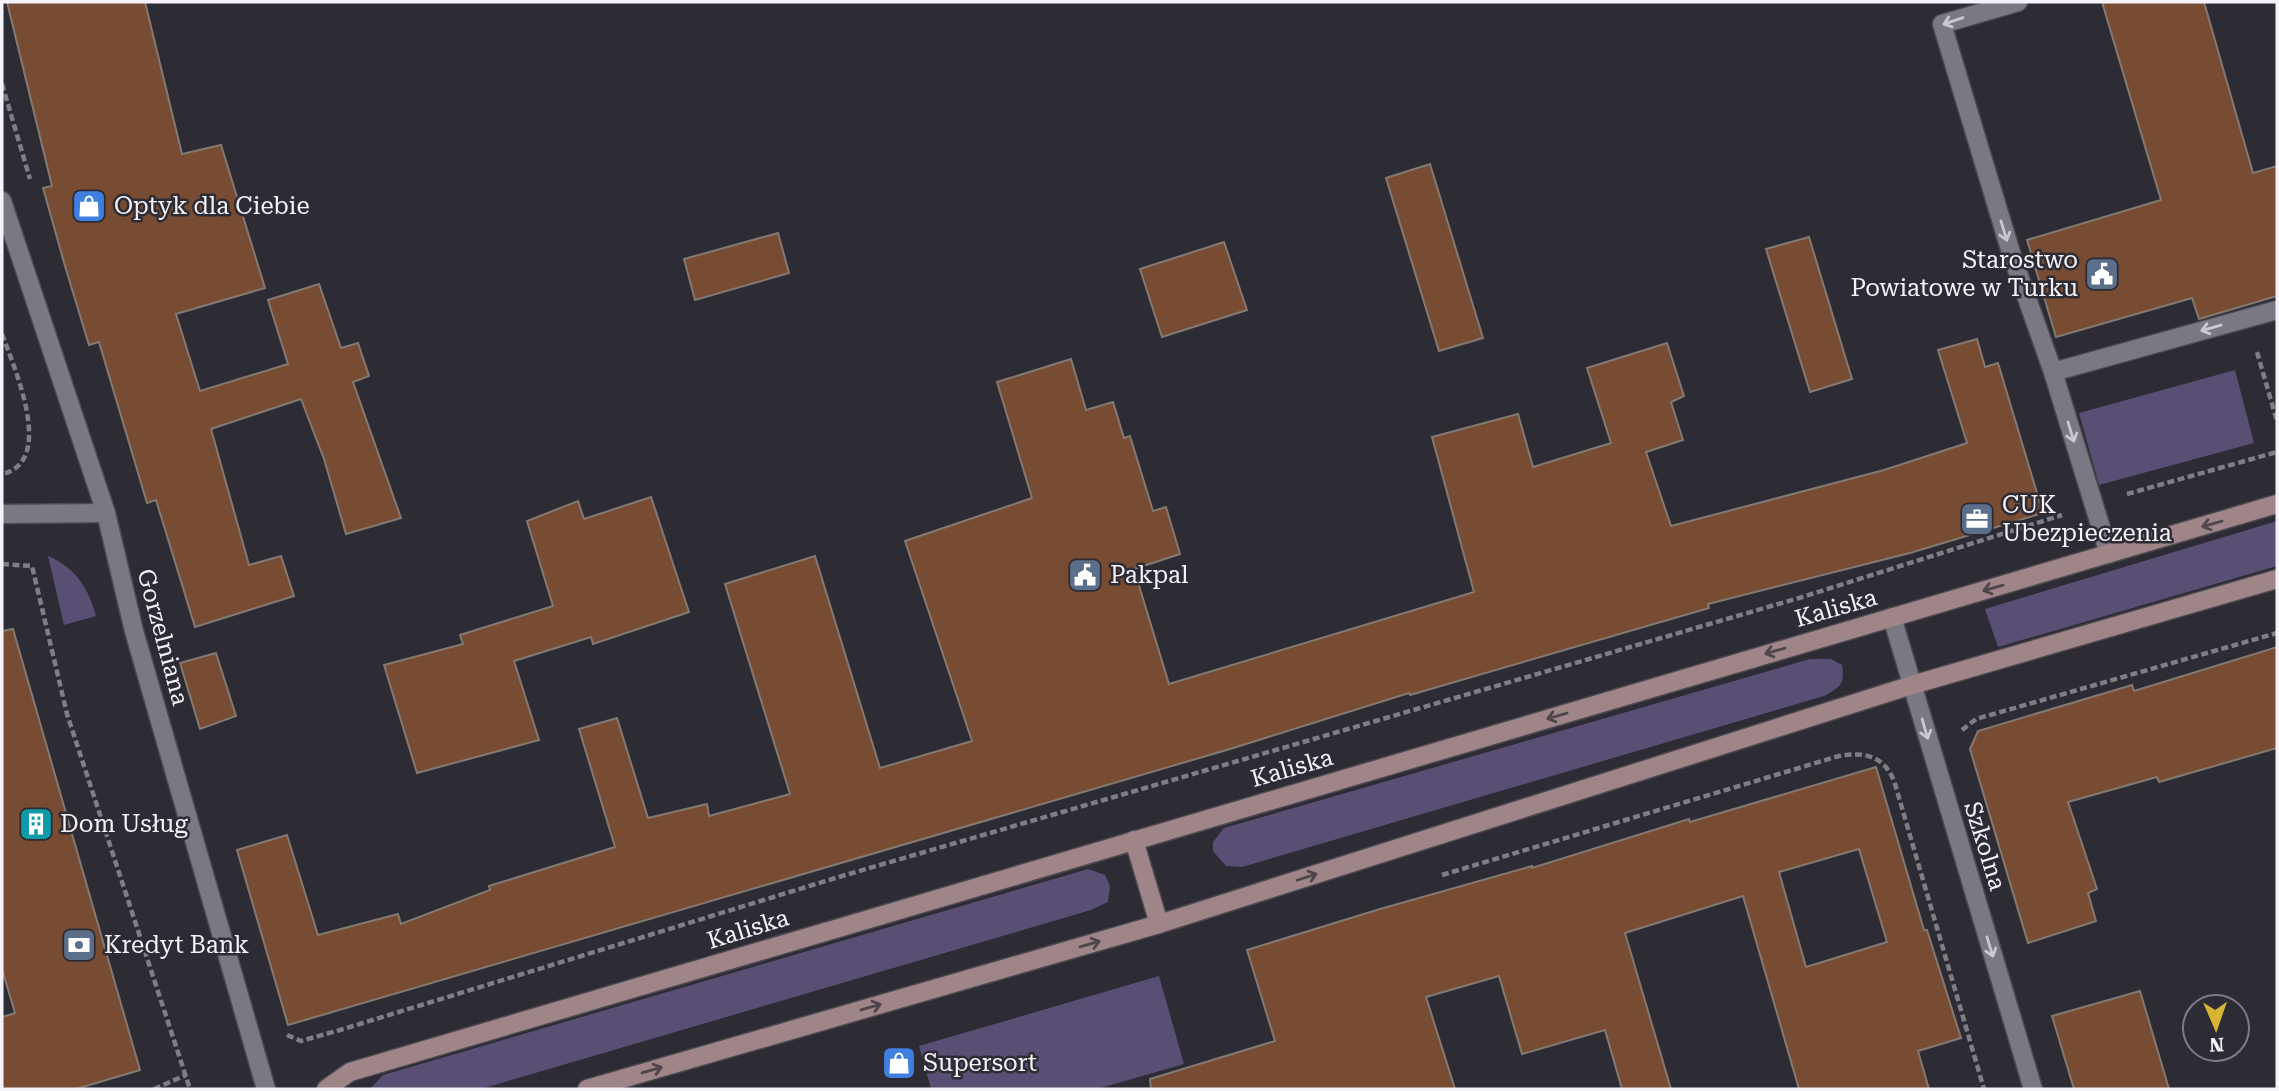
<svg xmlns="http://www.w3.org/2000/svg" width="2279" height="1091" font-family="'Roboto Serif',serif">
<style>
.green{fill:#594e74}
.building{fill:#784c32;stroke:#837973;stroke-width:2;fill-rule:evenodd}
.lines{fill:none;stroke-linecap:round;stroke-linejoin:round}
.lane-casing{stroke:#4c4950;stroke-width:21}
.street-casing{stroke:#4c4950;stroke-width:21}
.secondary-casing{stroke:#4c4950;stroke-width:21}
.path{stroke:#807e85;stroke-width:4.5;stroke-dasharray:7 3.5;stroke-linecap:butt}
.lane{stroke:#7a7882;stroke-width:18}
.street{stroke:#7a7882;stroke-width:18}
.secondary{stroke:#9f8587;stroke-width:18}
.oneway{stroke:#cac8cf}
.oneway2{stroke:#4f464d}
.labels{text-anchor:middle;dominant-baseline:central;stroke-width:5;stroke-linejoin:round;paint-order:stroke}
.poi-label{font-size:24px;fill:#f5f3f9;stroke:#2d2b34;text-anchor:start}
.street-label{font-size:24px;fill:#f5f3f9;stroke:#2d2b34}
</style>
<rect width="100%" height="100%" fill="#2d2b34"/>
<g class="green">
<path d="M2235,370l19,73 -155,42 -20,-72z"/>
<path d="M2277,521v45l-279,81 -13,-38z"/>
<path d="M48,556c28,12 40,32 48,60l-32,9z"/>
<path d="M1810,659h21l11,6c3,19 -1,22 -18,31l-582,171 -16,-1 -13,-15v-9l11,-14z"/>
<path d="M1088,869l17,6 5,11 -2,16 -17,8 -610,179h-111l13,-14z"/>
<path d="M1159,976l25,88 -87,25h-166l-12,-43z"/>
</g>
<g class="building">
<path d="M7,2h138l37,152 39,-9 44,143 -89,26 24,77 88,-27 -20,-64 51,-16 22,64 17,-5 11,33 -16,6 48,136 -55,16 -22,-75 -23,-60 -90,30 38,136 32,-9 13,40 -99,31 -39,-127 -9,3 -48,-161 -10,3 -24,-79 -22,-78 9,-2z"/>
<path d="M2102,2h102l49,171 24,-7v130l-78,23 -7,-21 -136,39 -29,-97 134,-40z"/>
<path d="M1430,164l53,174 -44,13 -53,-173z"/>
<path d="M778,233l11,40 -94,27 -11,-41z"/>
<path d="M1809,237l43,142 -42,13 -44,-143z"/>
<path d="M1224,242l23,68 -85,27 -22,-68z"/>
<path d="M1977,339l8,28 13,-4 45,150 -133,40 -202,51 1,4 -299,87 -1,-2 -179,56 -942,276 -51,-175 50,-15 31,100 80,-21 3,10 89,-34 -1,-4 126,-39 -36,-118 38,-11 31,100 59,-14 2,12 81,-22 -65,-210 90,-28 65,212 92,-27 -67,-200 127,-43 -35,-116 74,-23 15,51 27,-8 11,36 6,-2 23,75 13,-4 14,47 -46,15 35,115 305,-92 -42,-155 86,-23 15,53 78,-24 -24,-75 80,-25 17,53 -13,6 12,38 -37,12 25,74 213,-56 83,-27 -29,-93z"/>
<path d="M651,497l38,115 -96,32 -2,-7 -77,24 25,79 -122,33 -33,-108 79,-21 -3,-9 93,-29 -26,-85 51,-20 6,18z"/>
<path d="M13,629l127,441 -64,19h-74v-72l13,-4 -13,-44v-338z"/>
<path d="M2277,647v101l-118,34 -2,-5 -89,25 29,87 -9,4 8,28 -68,22 -58,-194 8,-18 154,-46 2,6z"/>
<path d="M216,653l20,63 -36,13 -20,-66z"/>
<path d="M1876,767l48,163h3l34,108 -43,13 11,38h-130l-56,-193 -118,37 46,156h-49l-17,-59 -83,24 -23,-78 -73,21 29,92h-304l-1,-10 125,-38 -28,-91 133,-41 152,-43v2l157,-49 1,3zM1859,849l28,93 -81,25 -27,-95z"/>
<path d="M2140,991l29,98h-95l-22,-73z"/>
</g>
<g class="lines">
<g class="lane-casing">
<g id="lane">
<path d="M2018,2l-76,22 70,232 41,116"/>
<path d="M2109,554l-56,-182 224,-62"/>
</g>
</g>
<g class="street-casing">
<g id="street">
<path d="M2,201l104,312 28,118 132,458"/>
<path d="M2,514l104,-1"/>
<path d="M1892,617l141,472"/>
</g>
</g>
<g class="secondary-casing">
<g id="secondary">
<path d="M1134,840l25,84"/>
<path d="M326,1089l24,-17 1927,-568"/>
<path d="M587,1089l572,-165 753,-239 365,-106"/>
</g>
</g>
<g class="path">
<path d="M2,84l28,95"/>
<path d="M2,334c11,31 55,128 0,140"/>
<path d="M2257,352l20,69"/>
<path d="M2127,494l150,-42"/>
<path d="M2,564l30,2 35,148 123,375"/>
<path d="M1962,730l14,-11 301,-86"/>
<path d="M1442,875l397,-119c27,-5 47,1 56,28l89,305"/>
<path d="M287,1035l14,6 39,-11 502,-154 957,-278 263,-83"/>
<path d="M154,1089l32,-14"/>
</g>
<use href="#lane" class="lane"/>
<use href="#street" class="street"/>
<use href="#secondary" class="secondary"/>
</g>
<defs><path id="oneway-shaft" d="M-6 0H5M1.5-3L5.5 0L1.5 3" fill="none" stroke-width="1.6" stroke-linecap="round" stroke-linejoin="round" transform="scale(1.75)"/></defs>
<g class="oneway">
<use href="#oneway-shaft" transform="translate(1953 21) rotate(161)"/>
<use href="#oneway-shaft" transform="translate(2004 231) rotate(73)"/>
<use href="#oneway-shaft" transform="translate(2211 328) rotate(164)"/>
<use href="#oneway-shaft" transform="translate(2071 432) rotate(73)"/>
<use href="#oneway-shaft" transform="translate(1925 729) rotate(74)"/>
<use href="#oneway-shaft" transform="translate(1990 947) rotate(73)"/>
</g>
<g class="oneway2">
<use href="#oneway-shaft" transform="translate(2212 524) rotate(164)"/>
<use href="#oneway-shaft" transform="translate(1993 588) rotate(164)"/>
<use href="#oneway-shaft" transform="translate(1775 651) rotate(164)"/>
<use href="#oneway-shaft" transform="translate(1557 716) rotate(164)"/>
<use href="#oneway-shaft" transform="translate(1307 877) rotate(-18)"/>
<use href="#oneway-shaft" transform="translate(1090 944) rotate(-16)"/>
<use href="#oneway-shaft" transform="translate(871 1007) rotate(-16)"/>
<use href="#oneway-shaft" transform="translate(652 1070) rotate(-16)"/>
</g>
<defs>
<g id="shop-square" transform="scale(1.75)"><rect x="-9" y="-9" width="18" height="18" rx="4" fill="#3f7fe0" stroke="#2d2b34"/><path d="M-5-2.5h2.3a2.7 3.5 0 0 1 5.4 0H5L5.5 6h-11ZM-1.5-2.5h3a1.5 2.3 0 0 0-3 0Z" fill="#fff"/></g>
<g id="civic-square" transform="scale(1.75)"><rect x="-9" y="-9" width="18" height="18" rx="4" fill="#5c6f8a" stroke="#2d2b34"/><path d="M-.6-6.5H3V-4.5H.6V-3L4-1V1h2V6H-6V1h2V-1L-.6-3ZM-1.2 2.5V6h2.4V2.5Z" fill="#fff"/></g>
<g id="office-square" transform="scale(1.75)"><rect x="-9" y="-9" width="18" height="18" rx="4" fill="#5c6f8a" stroke="#2d2b34"/><path d="M-6-3h4V-5.5h4V-3h4V5H-6ZM-1-4.5V-3h2v-1.5ZM-6 0V1H6V0Z" fill="#fff"/></g>
<g id="building-square" transform="scale(1.75)"><rect x="-9" y="-9" width="18" height="18" rx="4" fill="#0f9aa8" stroke="#2d2b34"/><path d="M-4-6H4V6H1V3H-1V6H-4ZM-2.5-4.3h1.7v1.8h-1.7ZM.8-4.3h1.7v1.8H.8ZM-2.5-1h1.7V.8h-1.7ZM.8-1h1.7V.8H.8Z" fill="#fff"/></g>
<g id="bank-square" transform="scale(1.75)"><rect x="-9" y="-9" width="18" height="18" rx="4" fill="#5c6f8a" stroke="#2d2b34"/><path d="M-6-4H6V4H-6ZM0-2.3a2.3 2.3 0 1 0 0 4.6a2.3 2.3 0 1 0 0-4.6Z" fill="#fff"/></g>
</defs>
<g fill-rule="evenodd">
<use href="#shop-square" x="89" y="206"/>
<use href="#civic-square" x="2102" y="274"/>
<use href="#office-square" x="1977" y="519"/>
<use href="#civic-square" x="1085" y="575"/>
<use href="#building-square" x="36" y="824"/>
<use href="#bank-square" x="79" y="945"/>
<use href="#shop-square" x="899" y="1063"/>
</g>
<g class="labels">
<g class="poi-label">
<text x="114" y="206">Optyk dla Ciebie</text>
<text x="2078" y="260" text-anchor="end">Starostwo<tspan x="2078" dy="28">Powiatowe w Turku</tspan></text>
<text x="2002" y="505">CUK<tspan x="2002" dy="28">Ubezpieczenia</tspan></text>
<text x="1110" y="575">Pakpal</text>
<text x="60" y="824">Dom Usług</text>
<text x="104" y="945">Kredyt Bank</text>
<text x="923" y="1063">Supersort</text>
</g>
<g class="street-label">
<text transform="translate(1836 608) rotate(-16)">Kaliska</text>
<text transform="translate(163 637) rotate(75)">Gorzelniana</text>
<text transform="translate(1292 768) rotate(-16)">Kaliska</text>
<text transform="translate(1985 846) rotate(73)">Szkolna</text>
<text transform="translate(748 929) rotate(-17)">Kaliska</text>
</g>
</g>
<rect width="2279" height="1091" fill="none" stroke="#f5f3f9" stroke-width="7"/>
<g transform="translate(2216 1028) rotate(178)"><circle r="33" fill="#2d2b34" stroke="#7d7b83" stroke-width="2"/>
<path d="M0-5L12 26L0 18L-12 26Z" fill="#d7b434"/>
<text y="-10" font-size="19" font-weight="bold" text-anchor="middle" fill="#f5f3f9">N</text>
</g>
</svg>
